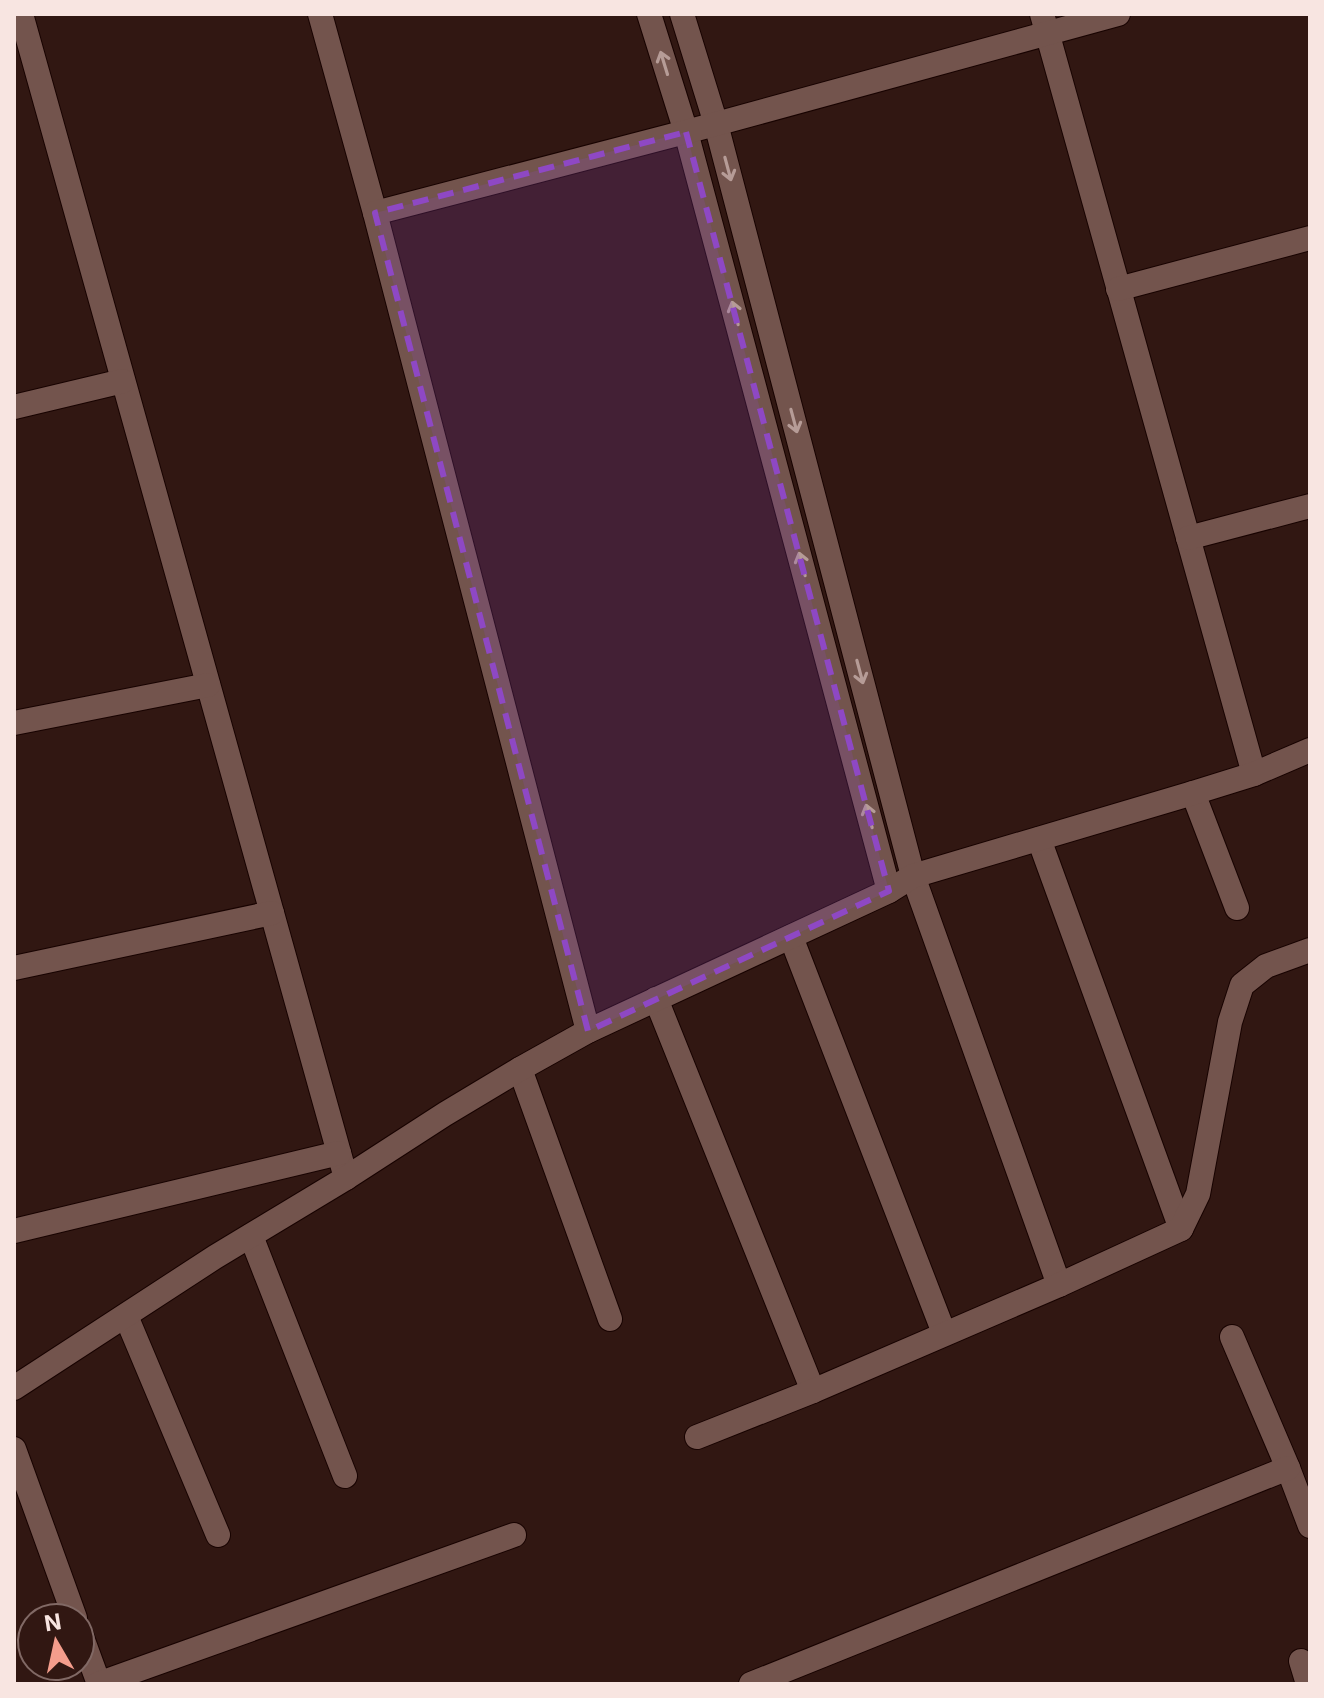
<svg xmlns="http://www.w3.org/2000/svg" width="1324" height="1698" font-family="Inter,sans-serif">
<style>
.lines{fill:none;stroke-linecap:round;stroke-linejoin:round}
.minor-casing{stroke:#180301;stroke-width:26}
.tertiary-casing{stroke:#180301;stroke-width:26}
.minor{stroke:#73544d;stroke-width:24}
.tertiary{stroke:#73544d;stroke-width:24}
.oneway{stroke:#b69c97}
.marked{fill:#8e48c4;fill-opacity:0.2;stroke:#8e48c4;stroke-width:6;stroke-dasharray:16 10;stroke-linejoin:round}
</style>
<rect width="100%" height="100%" fill="#311712"/>
<g class="lines">
<g class="minor-casing">
<g id="minor">
<path d="M21,14l325,1164"/>
<path d="M320,14l55,199 213,818"/>
<path d="M649,14l37,118 203,759"/>
<path d="M682,14l34,110 197,752 146,409"/>
<path d="M1042,14l212,760"/>
<path d="M375,213l341,-89 402,-110"/>
<path d="M1118,289l192,-51"/>
<path d="M14,407l109,-26"/>
<path d="M1188,538l122,-32"/>
<path d="M14,723l194,-38"/>
<path d="M1193,793l44,115"/>
<path d="M1039,839l142,390"/>
<path d="M791,937l153,396"/>
<path d="M14,968l258,-55"/>
<path d="M656,999l157,392"/>
<path d="M520,1069l90,250"/>
<path d="M14,1231l325,-78"/>
<path d="M251,1236l94,240"/>
<path d="M126,1316l92,219"/>
<path d="M1232,1337l56,131 22,58"/>
<path d="M697,1437l116,-46 246,-106 122,-56 17,-35 32,-172 12,-37 24,-19 44,-16"/>
<path d="M14,1449l61,169"/>
<path d="M80,1632l19,52"/>
<path d="M1301,1661l7,23"/>
<path d="M98,1684l416,-149"/>
<path d="M751,1684l537,-216"/>
</g>
</g>
<g class="tertiary-casing">
<path id="tertiary" d="M14,1388l201,-131 131,-79 99,-64 75,-45 68,-38 301,-140 24,-15 280,-83 61,-19 56,-24"/>
</g>
<use href="#minor" class="minor"/>
<use href="#tertiary" class="tertiary"/>
</g>
<defs><path id="oneway-shaft" d="M-6 0H5M1.5-3L5.5 0L1.5 3" fill="none" stroke-width="1.6" stroke-linecap="round" stroke-linejoin="round" transform="scale(2)"/></defs>
<g class="oneway">
<use href="#oneway-shaft" transform="translate(664 63) rotate(-107)"/>
<use href="#oneway-shaft" transform="translate(728 169) rotate(75)"/>
<use href="#oneway-shaft" transform="translate(735 313) rotate(-105)"/>
<use href="#oneway-shaft" transform="translate(794 421) rotate(75)"/>
<use href="#oneway-shaft" transform="translate(802 564) rotate(-105)"/>
<use href="#oneway-shaft" transform="translate(860 672) rotate(75)"/>
<use href="#oneway-shaft" transform="translate(869 816) rotate(-105)"/>
</g>
<path class="marked" d="M686,132l203,759 -301,140 -213,-818z"/>
<rect width="1324" height="1698" fill="none" stroke="#f8e5e1" stroke-width="32"/>
<g transform="translate(56 1642) rotate(351)"><circle r="38" fill="#311712" stroke="#816965" stroke-width="2"/>
<path d="M0-6L14 30L0 20L-14 30Z" fill="#f49d8c"/>
<text y="-12" font-size="22" font-weight="bold" text-anchor="middle" fill="#f8e5e1">N</text>
</g>
</svg>
